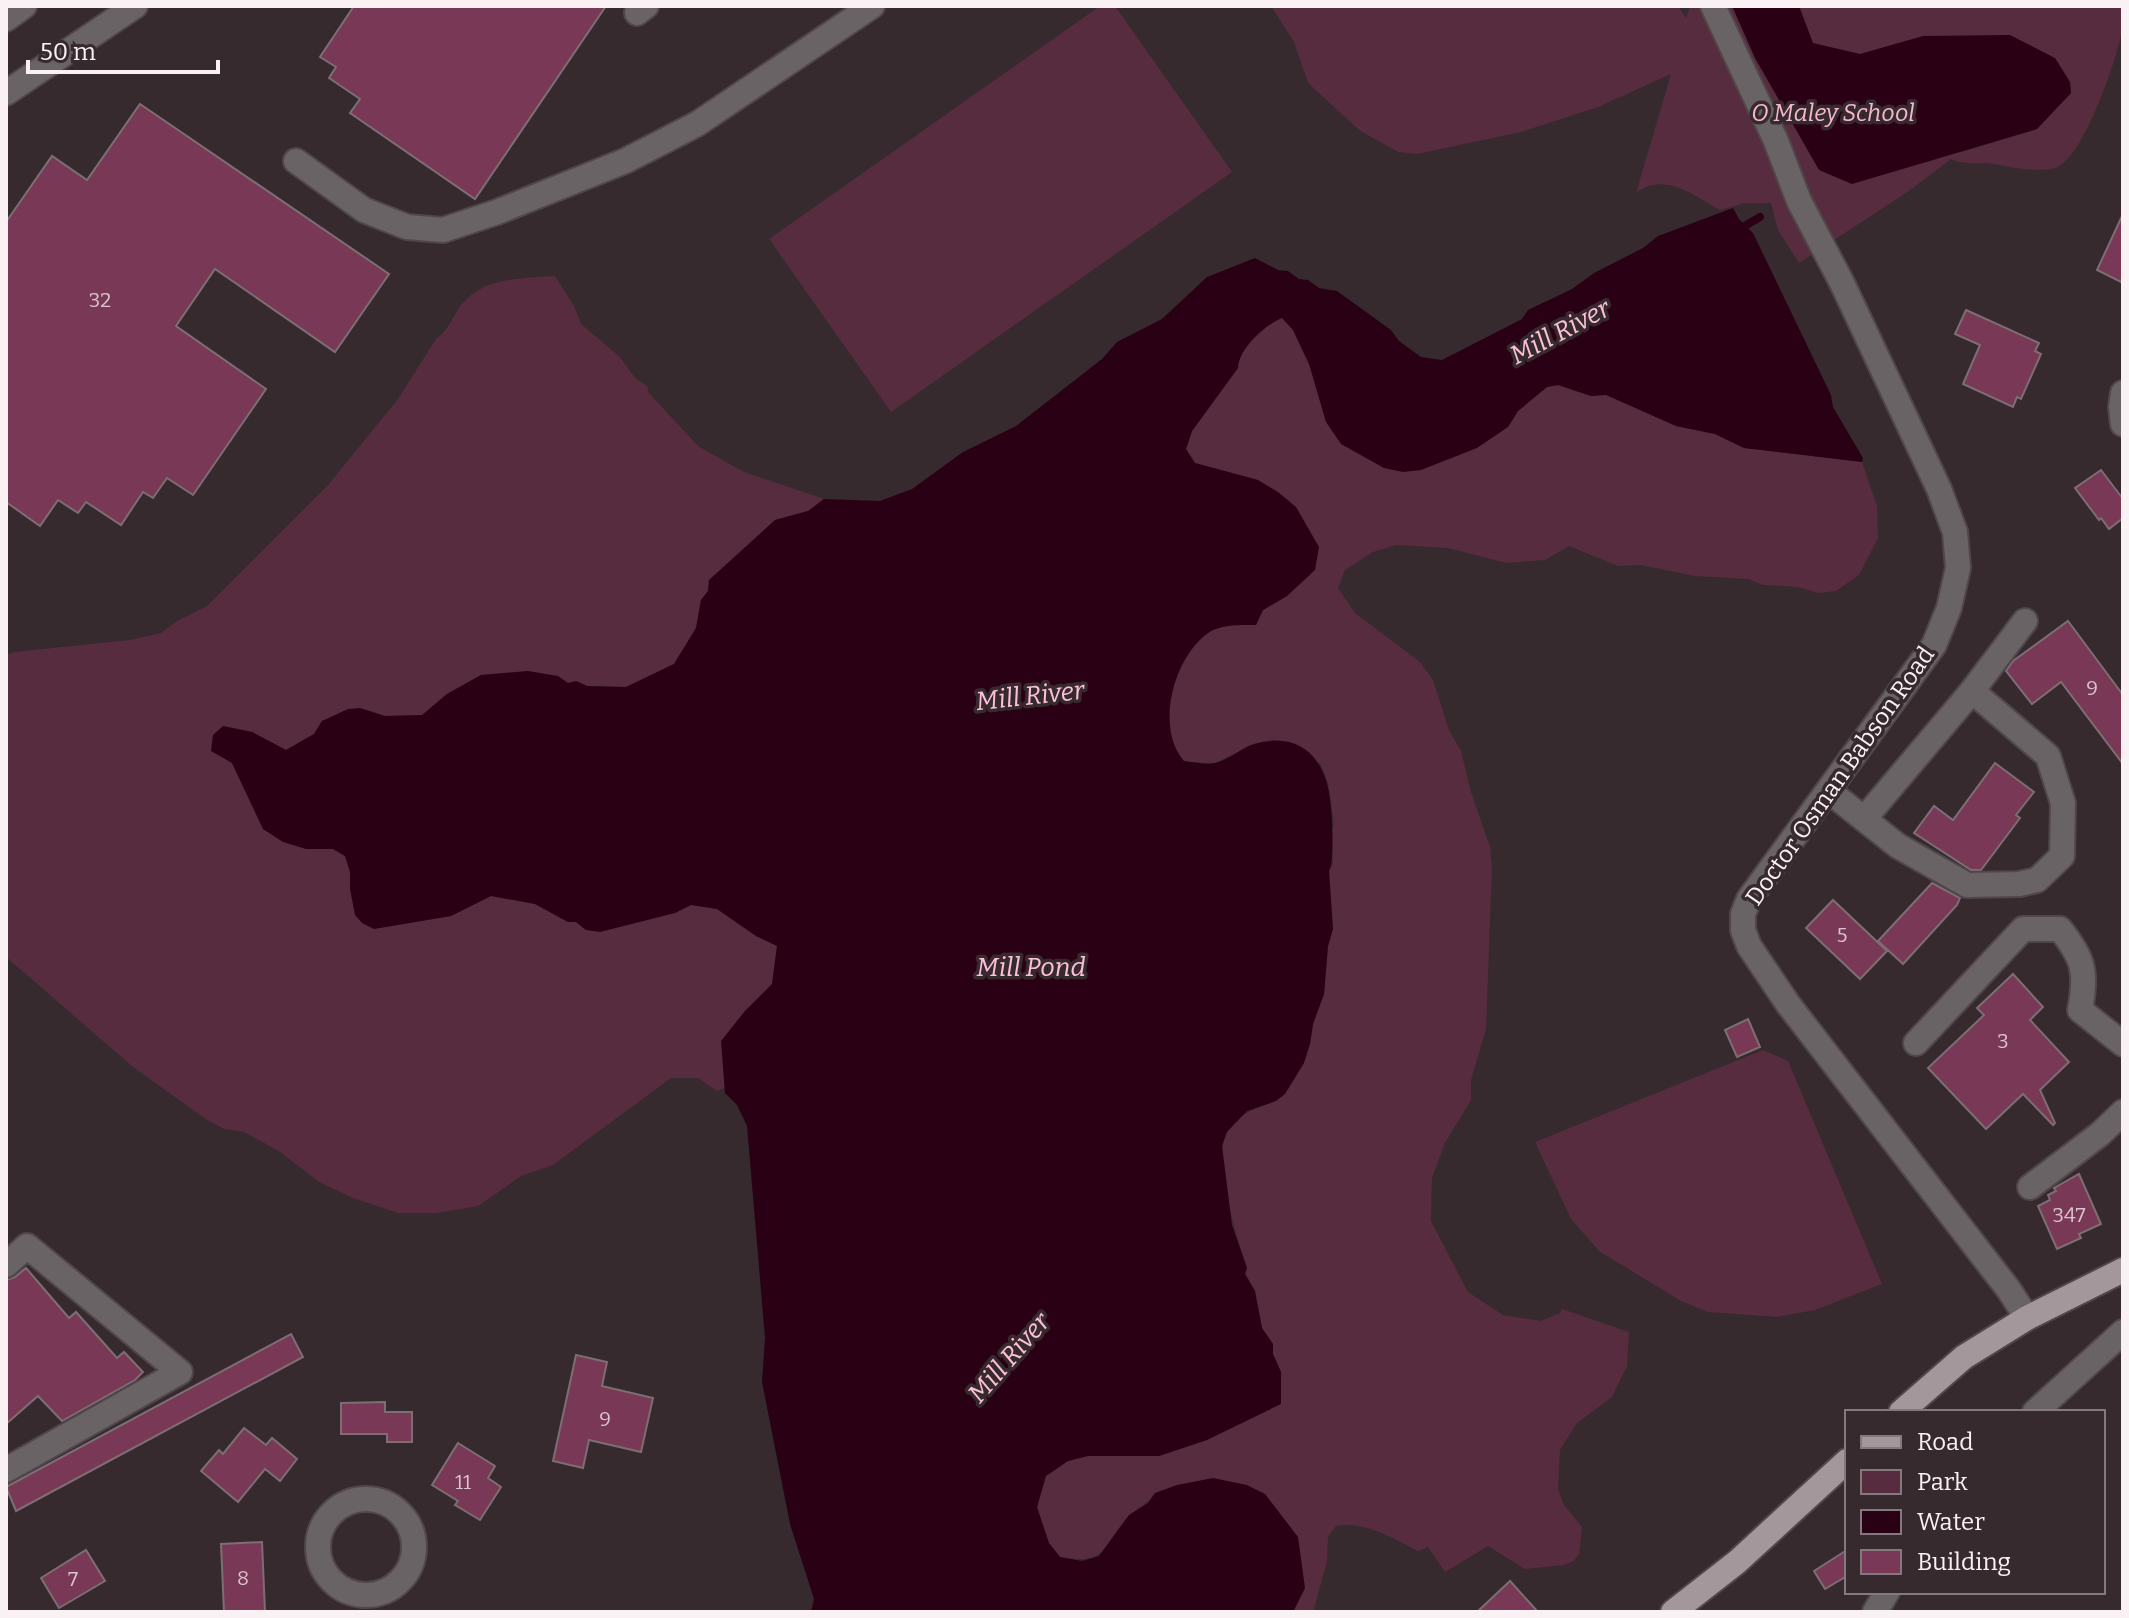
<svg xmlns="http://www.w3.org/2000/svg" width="2129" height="1618" font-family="Bitter,serif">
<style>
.green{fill:#572c3e;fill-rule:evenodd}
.water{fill:#2a0015}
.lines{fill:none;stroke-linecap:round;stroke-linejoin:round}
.stream{stroke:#2a0015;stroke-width:8}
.building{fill:#793855;stroke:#7c6e73;stroke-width:2}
.minor-casing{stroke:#51464b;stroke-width:28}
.major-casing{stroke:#51464b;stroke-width:28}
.minor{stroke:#696365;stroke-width:24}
.major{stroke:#a3979b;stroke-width:24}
.labels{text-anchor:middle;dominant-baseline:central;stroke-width:7;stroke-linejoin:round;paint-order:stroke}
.number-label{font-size:20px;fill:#d9c3cc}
.park-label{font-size:24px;font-style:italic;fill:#f4b7ce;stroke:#362a2f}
.street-label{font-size:24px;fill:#f9f1f4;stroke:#362a2f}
.water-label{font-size:26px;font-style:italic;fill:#fdc0d7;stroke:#362a2f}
</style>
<rect width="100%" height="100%" fill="#362a2f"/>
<g class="green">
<path d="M1100,6h15l117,166 -341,240 -122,-173z"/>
<path d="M1271,6h407l8,12 4,-12h433c0,6 1,13 0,19 -3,27 -40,136 -68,143 -18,5 -44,-1 -62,-4 -14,-3 -29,2 -42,-5l-42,32 -110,72 -21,-33 -7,-27h-26l-25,7c-26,-14 -55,-39 -84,-17l35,-119 -73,33 -77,25 -104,22 -19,-2 -39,-22 -51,-47 -14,-41zM2055,58l15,24 1,11 -34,36 -79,24z"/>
<path d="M555,276l19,30 7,18 38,32 16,22 12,8 2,7 49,53 46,26 80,27 -15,12 -34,9 -67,71 -7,9 -5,28 -22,36 -48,23 -39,-1 -11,-5 -8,2 -40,-12 -47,4 -34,19 -24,21 -38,1 -25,-8 -38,13 -8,13 -28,16 -34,-18 -29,-6 9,37 31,66 43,20h27l12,7 5,16v17l12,34 12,5 77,-12 40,-20 44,8 33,18h8l10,8 89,-17 16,-8 26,4 39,27 21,10 -5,38 -27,27 -23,30 3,46 -8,4 -19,-13h-27l-118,87 -32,11 -43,30 -42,7h-38l-45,-15 -34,-16 -40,-31 -35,-19 -20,-3 -17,-9 -74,-53 -127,-110v-302l8,-3 116,-12 31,-7 16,-12 30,-15 121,-121 70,-86 38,-60c13,-9 16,-22 26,-35 23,-28 59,-25 93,-28z"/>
<path d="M1282,318l11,12 16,34 199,63 10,-16 29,-24 11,-2 33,11 15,-2 70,32 39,8 29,14 118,14 15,44 1,32 -19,37 -23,16 -18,2 -20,-6 -35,-2 -15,-6 -53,-3 -54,-11 -23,1 -49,-20 -24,14 -39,3 -58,-15 -52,-3 -23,7 -28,18 -7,18 17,25 65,49 13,18 16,50 12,21 10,41 19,55 2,20 -6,162 -15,51v20l-26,43 -13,35 -1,43 37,71 35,23 38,6 19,-8 2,-4 67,23 -2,34 -15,31 -35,26 -17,27 -2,39 6,16 18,22 -3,27 -5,7 -10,4 -39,4 -37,-23 -43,26 -17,-25 -10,4c-26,-13 -53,-30 -82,-25l-8,11 -1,25 -14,50h-20l12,-24 -150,-95c-8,12 -20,16 -29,26 -25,30 -20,46 -66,38l-11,-14 -12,-36 9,-31 22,-15 20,-5h71l48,-16 74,-68 -8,-18v-10l-11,-16 -7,-37 -10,-18 2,-6c-10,-27 -34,-107 -21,-133 10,-20 30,-26 50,-33l34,-57 3,-20 11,-30 4,-48 5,-17 -4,-58 4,-7 -3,-31 4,-8 -6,-42 -8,-20 -66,-19 -39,19 -31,-1c-29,-34 -11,-104 24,-129 13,-9 32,-8 48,-8l7,-15 24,-14 -29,-116 -63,-17 -9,-13 6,-19 46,-63c1,-20 27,-43 44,-50z"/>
<path d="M1763,1050l25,11 94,223 -67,26 -38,7 -69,-5 -27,-11 -82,-50 -28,-32 -36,-77z"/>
</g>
<g class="water">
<path d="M1732,6h67l14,37 47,11 63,-18 87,-1 45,23 15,24 1,11 -34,36 -185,55 -33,-14 -64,-112z"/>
<path d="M1733,208l6,11 14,14 78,162 2,12 30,51 -1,4 -118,-14 -29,-14 -39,-8 -70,-31 -15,1 -33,-11 -11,2 -29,24 -10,16 -31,21 -56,22 -18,2 -19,-4 -43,-24 -15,-22 -17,-58 -16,-34 -11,-12c-17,7 -43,30 -44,50l-46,63 -6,18 9,14 63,17 20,12 18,15 23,40 -4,23 -28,26 -24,14 -7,15c-16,0 -35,-1 -48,8 -35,25 -53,95 -24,128 9,1 22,4 31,2 14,-3 26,-15 39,-19 44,-13 71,12 76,55 2,13 5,62 -1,72l4,58 -5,17 -4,48 -11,30 -3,20 -6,19 -19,31 -9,7 -29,10 -20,21 -5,14 10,79 15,43 -2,6 10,17 7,37 11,16v10l8,18v32l-74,36 -48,16h-71l-20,5 -22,15 -9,31 12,36 11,14 22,4 17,-5 30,-41 19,-12 7,-10 22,-8 36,-7 34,7 18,9 33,43 7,51 -12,24h-482l3,-13 -24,-75 -28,-142 3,-44 -18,-212 -10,-21 -12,-12 -4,-52 24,-30 27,-27 5,-38 -21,-10 -39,-27 -26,-4 -16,8 -75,19 -14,-2 -10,-8h-8l-33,-18 -44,-8 -40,20 -77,13 -12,-6 -7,-8 -5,-26v-17l-5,-16 -12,-7h-27l-23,-7 -20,-13 -31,-66 -21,-12 2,-16 10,-9 29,6 34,18 28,-16 8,-13 26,-12 12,-1 25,8 37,-1 25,-21 34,-19 47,-4 30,5 10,7 8,-2 11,5 39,1 48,-23 22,-36 5,-28 7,-9 1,-11 66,-60 33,-9 16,-12 56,2 32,-12 51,-37 53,-26 86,-67 15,-17 45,-23 45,-42 48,-19 23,12 10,1 11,8 9,1 11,8 18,3 54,39 8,11 22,16 21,3 80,-41 6,-9 44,-21 22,-16 49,-25 15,-12z"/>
</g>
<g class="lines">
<path class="stream" d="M1736,231l24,-14"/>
</g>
<g class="building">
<path d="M354,6h252l-131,193 -125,-86 10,-14 -31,-21 7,-11 -16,-10z"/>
<path d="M140,104l249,170 -54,78 -120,-83 -39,57 90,63 -73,106 -26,-17 -14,20 -10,-6 -22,33 -35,-23 -8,11 -20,-13 -18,26 -34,-24v-280l46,-66 35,24z"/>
<path d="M2123,214v69l-26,-13z"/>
<path d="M1966,310l73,33 -4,8 6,3 -20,45 -4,-2 -4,10 -50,-23 17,-39 -25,-11z"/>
<path d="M2101,470l22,29v19l-14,11 -8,-11 -2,2 -24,-32z"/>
<path d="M2068,621l55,74v69l-62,-82 -29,22 -26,-33 7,-10z"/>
<path d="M1995,763l39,29 -18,23 4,3 -39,52h-10l-57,-37 20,-27 19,14z"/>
<path d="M1932,883l28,15 -3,7 -54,59 -25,-23z"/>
<path d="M1833,900l54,51 -27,28 -54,-51z"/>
<path d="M2013,974l30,33 -13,13 39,42 -29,28 15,33 -2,2 -30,-31 -37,35 -58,-61 56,-53 -7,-7z"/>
<path d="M1748,1019l12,28 -23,10 -12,-27z"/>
<path d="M2079,1174l22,50 -22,10 2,4 -24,11 -19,-43 12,-6 -2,-5 8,-4 -2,-3z"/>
<path d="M26,1268l43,50 7,-6 41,46 7,-6 19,20 -8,8 -73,41 -24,-25 -32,28v-144l9,-3z"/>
<path d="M291,1334l12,23 -287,154 -10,-24z"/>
<path d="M576,1355l31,7 -5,24 51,12 -12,54 -52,-12 -6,28 -30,-7z"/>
<path d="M385,1402v10h27v30h-25v-8h-46v-31z"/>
<path d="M244,1428l22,17 6,-7 25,21 -17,22 -15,-12 -27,33 -37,-31 18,-21 4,4z"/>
<path d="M458,1443l37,23 -7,12 13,9 -21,33 -25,-15 3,-4 -26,-16z"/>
<path d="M262,1542l3,70h-41l-3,-68z"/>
<path d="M86,1550l19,31 -46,27 -18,-30z"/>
<path d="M1847,1550v26l-22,13 -11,-18z"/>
<path d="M1510,1581l28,31h-61z"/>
</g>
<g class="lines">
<g class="minor-casing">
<g id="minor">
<path d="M1713,6l63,135 23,60 43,82 97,206 16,43 3,36 -9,40 -15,37 -185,254 -6,15v16l6,16 39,58 221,286 18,28"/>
<path d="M637,13l9,-7"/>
<path d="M6,19l18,-13"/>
<path d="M6,93l129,-87"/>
<path d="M296,161l68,49 43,17 36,3 54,-18 128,-51 72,-37 175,-118"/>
<path d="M2123,393l-2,14 2,17"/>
<path d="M1830,792l68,54 69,39 52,-1 18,-4 25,-24 1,-53 -15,-47 -76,-65"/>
<path d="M1864,819l108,-128 53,-70"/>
<path d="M1916,1043l107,-114h37c24,30 27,43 20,81l43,34"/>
<path d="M2030,1187l70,-53 23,-22"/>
<path d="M6,1265l21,-19 153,126 -174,98"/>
<path d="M2035,1412l88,-80"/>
<circle cx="366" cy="1547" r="48"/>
<path d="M1875,1612l12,-20"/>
</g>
</g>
<g class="major-casing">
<g id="major">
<path d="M1901,1412l63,-55 63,-39 96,-48"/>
<path d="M1673,1612l64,-50 110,-101"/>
</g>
</g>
<use href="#minor" class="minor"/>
<use href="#major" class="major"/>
</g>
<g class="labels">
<g class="number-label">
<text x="100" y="300">32</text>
<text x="2092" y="688">9</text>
<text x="1842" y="935">5</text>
<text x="2003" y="1041">3</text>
<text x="2069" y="1215">347</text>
<text x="605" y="1419">9</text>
<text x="463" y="1482">11</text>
<text x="243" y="1578">8</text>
<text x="73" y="1579">7</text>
</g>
<g class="park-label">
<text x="1833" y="113">O Maley School</text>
</g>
<g class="street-label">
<text transform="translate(1840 776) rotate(-55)">Doctor Osman Babson Road</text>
</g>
<g class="water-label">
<text transform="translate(1560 332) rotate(-28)">Mill River</text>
<text transform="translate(1030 696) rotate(-6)">Mill River</text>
<text x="1031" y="967">Mill Pond</text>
<text transform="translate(1009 1358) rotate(-49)">Mill River</text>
</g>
</g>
<rect width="2129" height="1618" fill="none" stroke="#f9f1f4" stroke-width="16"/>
<rect x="1845" y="1410" width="260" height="184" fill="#362a2f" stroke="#847a7e" stroke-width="2"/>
<rect x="1861" y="1436" width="40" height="12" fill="#a3979b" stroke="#847a7e" stroke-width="2"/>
<text x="1917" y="1450" font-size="24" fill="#f9f1f4">Road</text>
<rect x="1861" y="1470" width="40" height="24" fill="#572c3e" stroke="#847a7e" stroke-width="2"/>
<text x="1917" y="1490" font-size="24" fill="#f9f1f4">Park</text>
<rect x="1861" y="1510" width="40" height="24" fill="#2a0015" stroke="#847a7e" stroke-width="2"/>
<text x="1917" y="1530" font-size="24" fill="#f9f1f4">Water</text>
<rect x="1861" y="1550" width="40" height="24" fill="#793855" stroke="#847a7e" stroke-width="2"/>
<text x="1917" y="1570" font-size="24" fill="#f9f1f4">Building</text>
<path d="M28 60v12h190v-12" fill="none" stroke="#f9f1f4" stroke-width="4"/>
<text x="40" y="60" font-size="24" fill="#f9f1f4" stroke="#362a2f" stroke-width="6" paint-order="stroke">50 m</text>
</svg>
